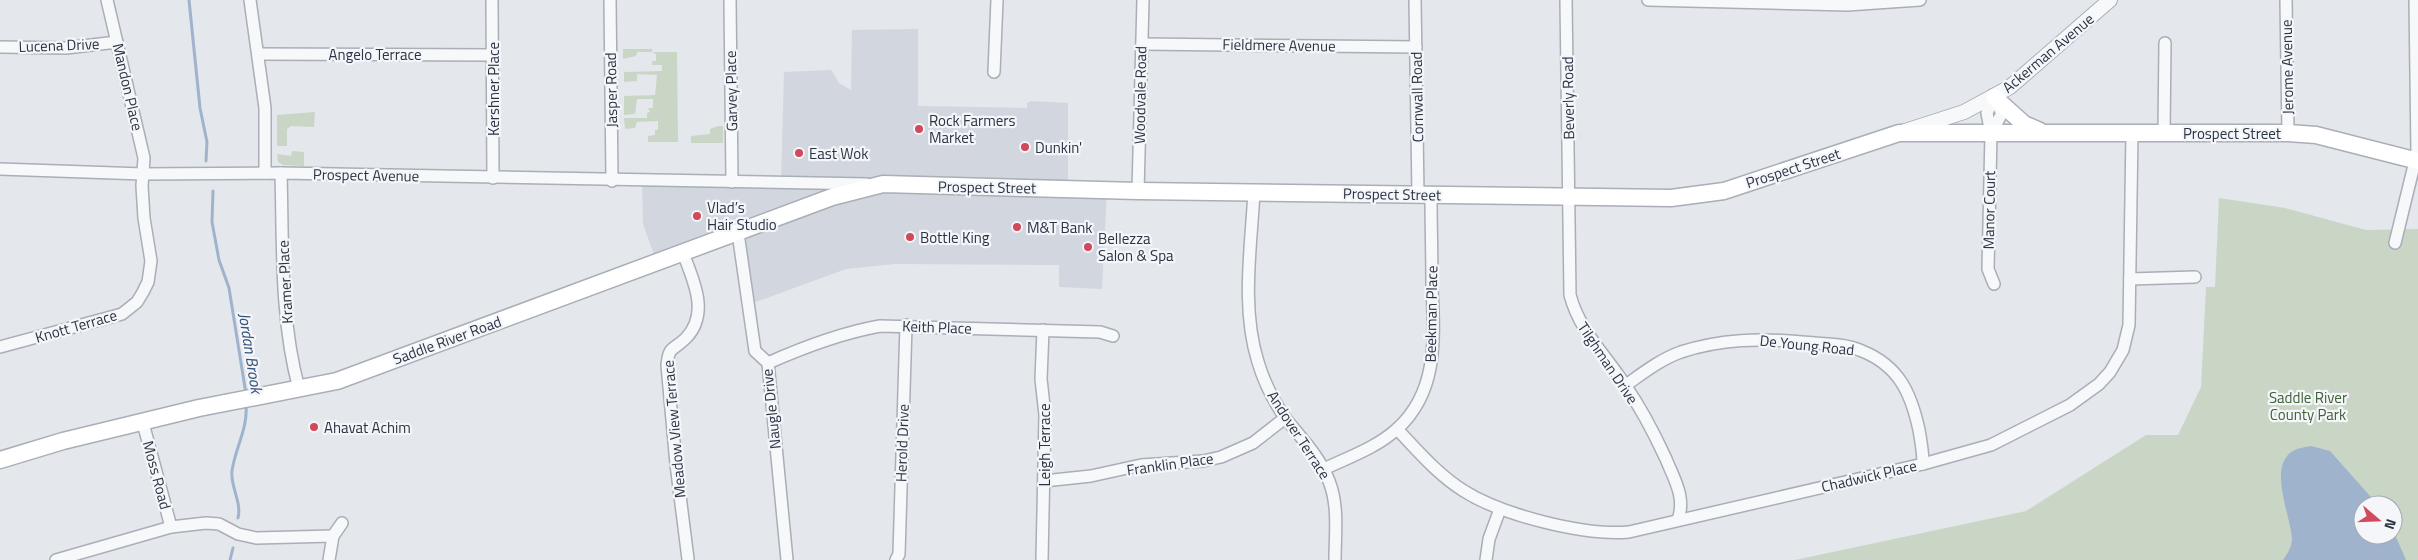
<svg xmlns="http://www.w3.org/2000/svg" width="2418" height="560" font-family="'Titillium Web',sans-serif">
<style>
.built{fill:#d2d6de}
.green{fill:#c9d6c5;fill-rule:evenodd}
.water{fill:#9fb4cc}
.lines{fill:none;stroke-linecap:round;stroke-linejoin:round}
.stream{stroke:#9fb4cc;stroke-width:3}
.minor-casing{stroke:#a9aeb7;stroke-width:14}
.tertiary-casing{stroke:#a9aeb7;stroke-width:16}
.secondary-casing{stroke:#a9aeb7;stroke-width:19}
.minor{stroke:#f7f8fa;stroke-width:11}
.tertiary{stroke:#f7f8fa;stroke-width:14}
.secondary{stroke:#fff;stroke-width:16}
.poi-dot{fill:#d1495b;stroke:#f4f6f9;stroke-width:2}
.labels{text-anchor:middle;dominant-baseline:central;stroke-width:4.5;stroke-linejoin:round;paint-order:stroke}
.street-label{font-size:15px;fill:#2b3445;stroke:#f4f6f9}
.poi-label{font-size:15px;fill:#2b3445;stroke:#f4f6f9;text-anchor:start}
.park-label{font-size:15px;fill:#3f6138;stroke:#f4f6f9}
.water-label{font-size:16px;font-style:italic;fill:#34527a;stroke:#f4f6f9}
</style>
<rect width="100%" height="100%" fill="#e4e7ec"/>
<path class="built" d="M918,29v77l109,2v-5l4,-2 37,2v86l39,1 -5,99 -43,-2v-22l-164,-1 -49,5 -98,36 -10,-72 -81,30 -14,-39 -1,-43 139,1 3,-110 47,-2 8,13 12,7 1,-60z"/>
<g class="green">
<path d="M623,49h29v3h25l1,90h-30v-6l7,-1v-5h3v-9l-21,1 -2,6 -10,1 -1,-11h23v-5l3,-1 -2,-4h5v-9h-16l-2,15 -11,1v-19l31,-1 2,-20 -20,-1v7l-13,1v-10l38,-1v-6h-10v-4h4v-7l-4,-2h-15l-1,4 -13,3z"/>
<path d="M315,112l-1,15 -23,-1 -4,3v17h-10v-31z"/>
<path d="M718,126h5v17h-32v-7l19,-2v-5z"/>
<path d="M292,151l12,1v14l-21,-1 -5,-3 -1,-8 14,2z"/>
<path d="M2219,198l66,10 81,22 52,-1v331h-623l231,-49 120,-76h32l23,-48 5,-100h9zM2363,505h30v30h-30z"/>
</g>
<path class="water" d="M2311,446l19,5 48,54h-15v30h30v-5l13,30h-123c4,-6 9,-13 9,-21 -1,-23 -25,-73 1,-88 5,-3 13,-4 18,-5z"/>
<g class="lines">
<g class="stream">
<path d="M189,0l11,108 7,34 -1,19"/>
<path d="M213,191l-1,31 7,38 10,28 17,106"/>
<path d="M238,518c4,-16 -8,-32 -6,-47 3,-23 16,-42 14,-66"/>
<path d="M230,560l3,-12"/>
</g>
<g class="minor-casing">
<g id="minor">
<path d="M250,0l15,108v65"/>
<path d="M492,0l1,178"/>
<path d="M610,0l2,181"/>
<path d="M730,0l2,182"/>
<path d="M1415,0l3,194"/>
<path d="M1566,0l4,295c10,37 35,59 55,90 16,23 29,48 41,74 8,20 20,38 12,61"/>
<path d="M1648,0l199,5 73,-5"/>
<path d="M2286,0l2,133"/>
<path d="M1142,44l274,3"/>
<path d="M0,47l66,1 51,-6"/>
<path d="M258,54l235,1"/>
<path d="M994,72l3,-72"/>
<path d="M2164,132l1,-89"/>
<path d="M1991,134l11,-21 -6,-11"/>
<path d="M0,169l143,5 138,-1 586,11"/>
<path d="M281,173c2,73 -1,146 18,216"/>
<path d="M1138,191l5,-191"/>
<path d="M1254,192c-3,56 -13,116 4,170 6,20 16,40 28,57 16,20 34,38 43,62 10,25 6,53 6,79"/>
<path d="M738,233l17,118 13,12 19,197"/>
<path d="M2395,243l22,-90 -2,-153"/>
<path d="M683,253c10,27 27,60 3,85 -13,13 -17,7 -19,27l9,99 12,95"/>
<path d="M2130,279l65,-2"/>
<path d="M1994,284l-6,-15 3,-135 -4,-21 7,-16"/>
<path d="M0,347l122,-33 15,-12 6,-10 5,-10 3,-21 -7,-43 -2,-32 2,-28 -37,-158"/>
<path d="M768,363c36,-16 73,-30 112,-37l220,6 13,4"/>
<path d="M1626,385c17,-12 35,-26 55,-33 40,-13 79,-14 121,-10 19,2 42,1 60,9 37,15 49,42 57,79 2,11 4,22 4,34"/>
<path d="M143,423l28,104"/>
<path d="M1397,429c21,22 41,46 67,62 38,24 120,45 165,41l294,-68 68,-19 79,-40 29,-21 11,-12 13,-22 6,-25 3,-192"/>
<path d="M1324,469c25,-12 52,-21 73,-40 42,-38 37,-92 35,-143 0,-30 -1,-61 -1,-91"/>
<path d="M1044,481l47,-5 50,-11 62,-4 18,-4 32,-14 32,-25"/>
<path d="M56,560l115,-33 35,-4 13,1 19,10 18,4 77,-2"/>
<path d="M329,560l4,-24 9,-13"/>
<path d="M896,560l3,-6 7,-229"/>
<path d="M1042,560l3,-145 -4,-36 2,-49"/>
<path d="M1486,560l3,-21 11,-30"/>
</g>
</g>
<g class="tertiary-casing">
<path id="tertiary" d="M1905,131l59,-19 46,-25 100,-87"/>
</g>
<g class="secondary-casing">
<g id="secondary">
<path d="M1994,97l30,27 16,7"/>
<path d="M0,460l63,-19 136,-33 138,-27 495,-184 51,-13 255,7 533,7 53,-7 175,-58h389l28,2 102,26"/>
</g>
</g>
<use href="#minor" class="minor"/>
<use href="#tertiary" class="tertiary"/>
<use href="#secondary" class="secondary"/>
</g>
<g class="poi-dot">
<circle cx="919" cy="129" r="5"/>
<circle cx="1025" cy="147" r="5"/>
<circle cx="799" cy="153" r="5"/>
<circle cx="697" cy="216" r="5"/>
<circle cx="1017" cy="227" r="5"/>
<circle cx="910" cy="237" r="5"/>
<circle cx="1088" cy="247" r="5"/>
<circle cx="314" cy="427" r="5"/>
</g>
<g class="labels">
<g class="street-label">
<text transform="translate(59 45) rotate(-2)">Lucena Drive</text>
<text transform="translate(1279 45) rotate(1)">Fieldmere Avenue</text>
<text transform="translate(2048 53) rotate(-40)">Ackerman Avenue</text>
<text x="375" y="54">Angelo Terrace</text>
<text transform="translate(2287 67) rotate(-91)">Jerome Avenue</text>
<text transform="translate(128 87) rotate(77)">Mandon Place</text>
<text transform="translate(493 89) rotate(-90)">Kershner Place</text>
<text transform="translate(611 90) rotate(-91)">Jasper Road</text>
<text transform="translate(731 91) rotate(-91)">Garvey Place</text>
<text transform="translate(1140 95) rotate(-89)">Woodvale Road</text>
<text transform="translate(1417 97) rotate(-91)">Cornwall Road</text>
<text transform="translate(1568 98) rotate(-91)">Beverly Road</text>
<text x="2232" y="133">Prospect Street</text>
<text transform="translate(1793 168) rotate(-18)">Prospect Street</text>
<text transform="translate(366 175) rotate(1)">Prospect Avenue</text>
<text transform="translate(987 187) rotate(1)">Prospect Street</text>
<text transform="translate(1392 194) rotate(1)">Prospect Street</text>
<text transform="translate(1989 210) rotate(-89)">Manor Court</text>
<text transform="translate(285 282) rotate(-93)">Kramer Place</text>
<text transform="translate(1431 314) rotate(-89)">Beekman Place</text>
<text transform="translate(76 326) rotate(-16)">Knott Terrace</text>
<text transform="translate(937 327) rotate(2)">Keith Place</text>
<text transform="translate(447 340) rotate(-20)">Saddle River Road</text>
<text transform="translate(1807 345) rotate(6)">De Young Road</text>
<text transform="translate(1608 363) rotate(56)">Tilghman Drive</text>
<text transform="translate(771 409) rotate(-96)">Naugle Drive</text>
<text transform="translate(674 429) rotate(-95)">Meadow View Terrace</text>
<text transform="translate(1299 435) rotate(57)">Andover Terrace</text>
<text transform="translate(902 443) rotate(-88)">Herold Drive</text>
<text transform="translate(1044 445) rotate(-90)">Leigh Terrace</text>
<text transform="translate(1170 464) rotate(-8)">Franklin Place</text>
<text transform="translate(157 475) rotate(75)">Moss Road</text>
<text transform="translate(1869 476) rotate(-13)">Chadwick Place</text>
</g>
<g class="poi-label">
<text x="929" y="120">Rock Farmers<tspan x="929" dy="17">Market</tspan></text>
<text x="1035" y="147">Dunkin'</text>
<text x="809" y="153">East Wok</text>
<text x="707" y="207">Vlad’s<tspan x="707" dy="17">Hair Studio</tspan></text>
<text x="1027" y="227">M&amp;T Bank</text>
<text x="920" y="237">Bottle King</text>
<text x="1098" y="238">Bellezza<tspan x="1098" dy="17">Salon &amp; Spa</tspan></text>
<text x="324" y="427">Ahavat Achim</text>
</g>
<g class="park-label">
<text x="2308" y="397">Saddle River<tspan x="2308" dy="17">County Park</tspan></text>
</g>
<g class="water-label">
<text transform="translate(251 353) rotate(81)">Jordan Brook</text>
</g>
</g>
<g transform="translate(2378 520) rotate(109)"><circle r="24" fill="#f4f6f9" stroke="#a4a8b1"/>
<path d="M0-4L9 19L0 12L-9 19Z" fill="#d1495b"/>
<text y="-8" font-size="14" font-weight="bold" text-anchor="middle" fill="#2b3445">N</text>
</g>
</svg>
